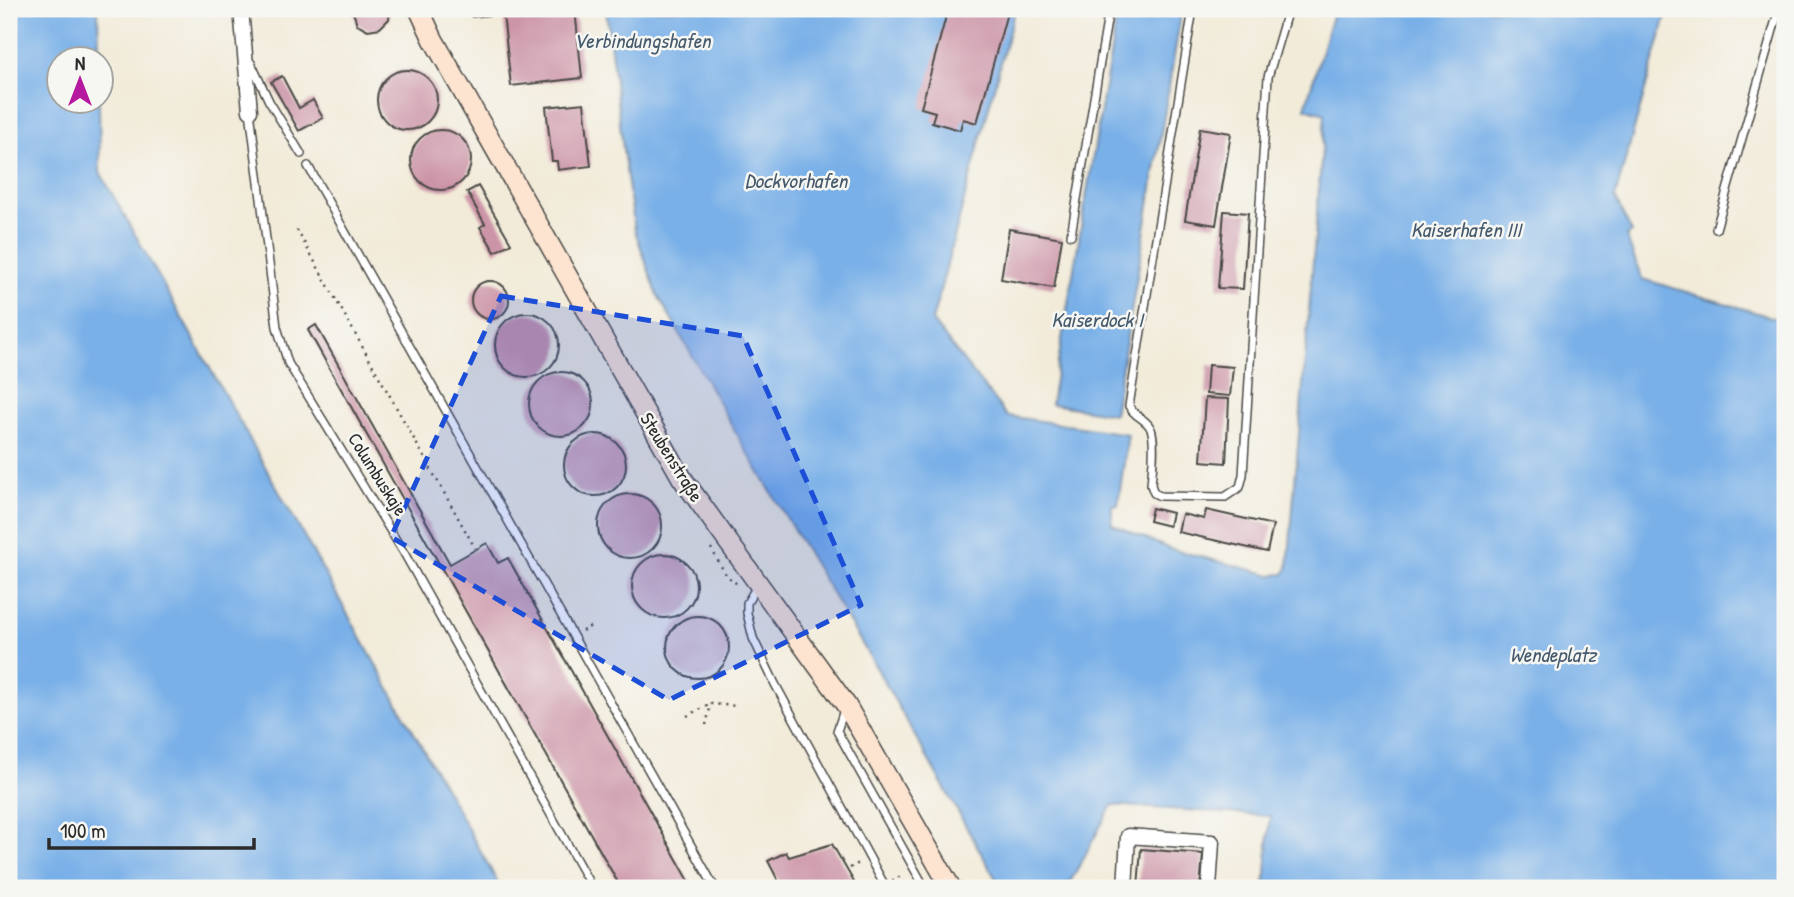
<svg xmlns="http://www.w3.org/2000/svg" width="1794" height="897" font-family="'Patrick Hand',sans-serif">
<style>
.water{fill:#79b0e8;stroke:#526e8a;stroke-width:2}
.building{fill:#cc94a7}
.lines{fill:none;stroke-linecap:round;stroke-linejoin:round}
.lane-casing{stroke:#494845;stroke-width:10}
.street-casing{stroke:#494845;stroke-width:17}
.secondary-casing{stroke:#494845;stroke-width:22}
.path{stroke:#494845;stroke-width:2.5;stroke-dasharray:2 5;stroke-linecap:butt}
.lane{stroke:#fff;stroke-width:7}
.street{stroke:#fff;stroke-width:14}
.secondary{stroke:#fde4d1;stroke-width:19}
.marked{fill:#1d4ed8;fill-opacity:0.2;stroke:#1d4ed8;stroke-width:5;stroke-dasharray:14 9;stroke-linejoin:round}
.labels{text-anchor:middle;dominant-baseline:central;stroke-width:5;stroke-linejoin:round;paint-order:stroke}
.street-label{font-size:19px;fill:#2b2b2b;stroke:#f6f6f2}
.water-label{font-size:21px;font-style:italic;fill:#465a6d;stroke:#f6f6f2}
</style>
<rect width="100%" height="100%" fill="#f6f6f2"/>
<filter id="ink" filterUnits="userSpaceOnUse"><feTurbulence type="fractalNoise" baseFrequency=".0143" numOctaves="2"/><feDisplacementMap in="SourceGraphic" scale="14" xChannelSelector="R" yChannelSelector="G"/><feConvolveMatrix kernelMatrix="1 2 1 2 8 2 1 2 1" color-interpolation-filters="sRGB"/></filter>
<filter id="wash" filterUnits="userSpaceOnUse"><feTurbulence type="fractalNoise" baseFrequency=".00686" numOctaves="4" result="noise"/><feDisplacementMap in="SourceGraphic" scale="28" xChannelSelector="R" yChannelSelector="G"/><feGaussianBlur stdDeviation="1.57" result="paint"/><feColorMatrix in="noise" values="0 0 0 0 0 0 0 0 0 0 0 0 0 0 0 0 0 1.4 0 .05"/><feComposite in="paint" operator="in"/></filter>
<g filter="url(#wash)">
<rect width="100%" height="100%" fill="#f2ebd9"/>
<g class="water">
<path d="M9,9h89l1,50 -39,1v42h39l1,70 401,716h-492z"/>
<path d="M606,9h409l-83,312 75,95 121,18 -10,71h-6v19l58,25 102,26 12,-1 4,-6 37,-454 -20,-6 29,-99h334l-53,188 17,36 -6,3 16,43 143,42v567h-520l5,-72 -158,-11 -45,83h-66l-125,-221 -136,-227 -83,-146 -22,-63 -11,-74z"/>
<path d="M1118,9h64l-68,405 -63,-10z"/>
</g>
<g id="blocks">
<g class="building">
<path d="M352,9h38v3l-1,7 -9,9 -12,2 -11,-6z"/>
<path d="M471,9h104l7,69 -71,8 -8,-72 -31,3z"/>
<path d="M948,9h60l-31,114 -14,-4 -3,11 -28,-8 3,-10 -14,-4z"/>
<circle cx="407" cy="100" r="30"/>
<path d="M282,76l17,32 14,-8 10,18 -24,13 -28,-49z"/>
<path d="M584,103l7,63 -33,4 -1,-9h-5l-6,-54z"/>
<path d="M1200,128l31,5 -15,92 -31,-5z"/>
<circle cx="441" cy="160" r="30"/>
<path d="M478,186l33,57 -16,9 -15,-25 5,-3 -18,-32z"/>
<path d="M1224,211l24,2 -5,76 -25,-1z"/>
<path d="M1009,229l53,9 -8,50 -53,-9z"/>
<circle cx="490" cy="300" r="19"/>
<circle cx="527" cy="345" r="32"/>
<path d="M316,325l134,239 37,-21 11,20 10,-5 185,330h-72l-313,-558z"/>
<path d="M1208,365l25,2 -3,29 -24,-2z"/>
<circle cx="561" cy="404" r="32"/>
<path d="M1205,398l24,1 -3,64 -25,-2z"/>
<circle cx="595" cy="465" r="31"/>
<circle cx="630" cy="526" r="32"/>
<path d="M1152,508l20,5 -3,13 -20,-5z"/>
<path d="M1206,510l67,15 -6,27 -89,-20 4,-18 22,5z"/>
<circle cx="664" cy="586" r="32"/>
<circle cx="698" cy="647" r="31"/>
<path d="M832,844l22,38 -12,6h-60l-14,-27 18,-9 3,5z"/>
<path d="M1141,849l62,5 -3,34h-62z"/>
</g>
</g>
</g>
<g filter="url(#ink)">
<use href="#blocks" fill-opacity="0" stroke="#494845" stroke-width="2"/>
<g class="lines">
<g class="lane-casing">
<g id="lane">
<path d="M1193,9l-64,397c6,12 17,12 22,23 5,12 1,43 0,56l3,8 6,3 65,1 15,-10 3,-12 25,-398 20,-68"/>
<path d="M251,63l18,38 32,53"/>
<path d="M250,111l27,216 11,36 116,190 188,335"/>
<path d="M308,166l407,722"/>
<path d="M1716,229l63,-220"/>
<path d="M1071,235l38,-226"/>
<path d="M757,586l-10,17v10l6,25 22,46 111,204"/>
<path d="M844,710l-7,21 88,157"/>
</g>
</g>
<g class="street-casing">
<g id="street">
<path d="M241,9l9,102"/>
<path d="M1125,888l3,-52 84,6 -3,46"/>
</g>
</g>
<g class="secondary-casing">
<path id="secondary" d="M419,9l14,30 249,439 164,227 105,183"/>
</g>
<g class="path">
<path d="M297,230l178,318"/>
<path d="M711,548l15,27 11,9"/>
<path d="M582,631l9,-5"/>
<path d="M687,716l22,-11"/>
<path d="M706,725l5,-21 26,2"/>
<path d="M850,868l9,-5"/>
<path d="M892,881l12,-7"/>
<path d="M736,888l2,-1"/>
</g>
<use href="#lane" class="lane"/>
<use href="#street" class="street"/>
<use href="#secondary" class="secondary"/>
</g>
</g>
<path class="marked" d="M501,296l242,40 118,269 -192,95 -278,-163z"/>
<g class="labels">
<g class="street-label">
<text transform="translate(672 457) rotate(58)">Steubenstraße</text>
<text transform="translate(378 474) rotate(58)">Columbuskaje</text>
</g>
<g class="water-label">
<text x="642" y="40">Verbindungshafen</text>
<text x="796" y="180">Dockvorhafen</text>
<text x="1466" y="229">Kaiserhafen III</text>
<text x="1097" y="319">Kaiserdock I</text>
<text x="1553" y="654">Wendeplatz</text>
</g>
</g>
<rect width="1794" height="897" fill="none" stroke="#f6f6f2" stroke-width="35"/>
<g transform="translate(80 80)"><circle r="33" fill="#f6f6f2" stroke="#a5a5a2" stroke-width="2"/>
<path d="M0-5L12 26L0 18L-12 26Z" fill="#b5179e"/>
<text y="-10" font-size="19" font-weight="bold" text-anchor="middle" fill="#2b2b2b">N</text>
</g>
<path d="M49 838v10h205v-10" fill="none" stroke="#2b2b2b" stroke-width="3.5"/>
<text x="60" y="838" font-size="21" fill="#2b2b2b" stroke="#f6f6f2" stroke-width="5" paint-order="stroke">100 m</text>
</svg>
